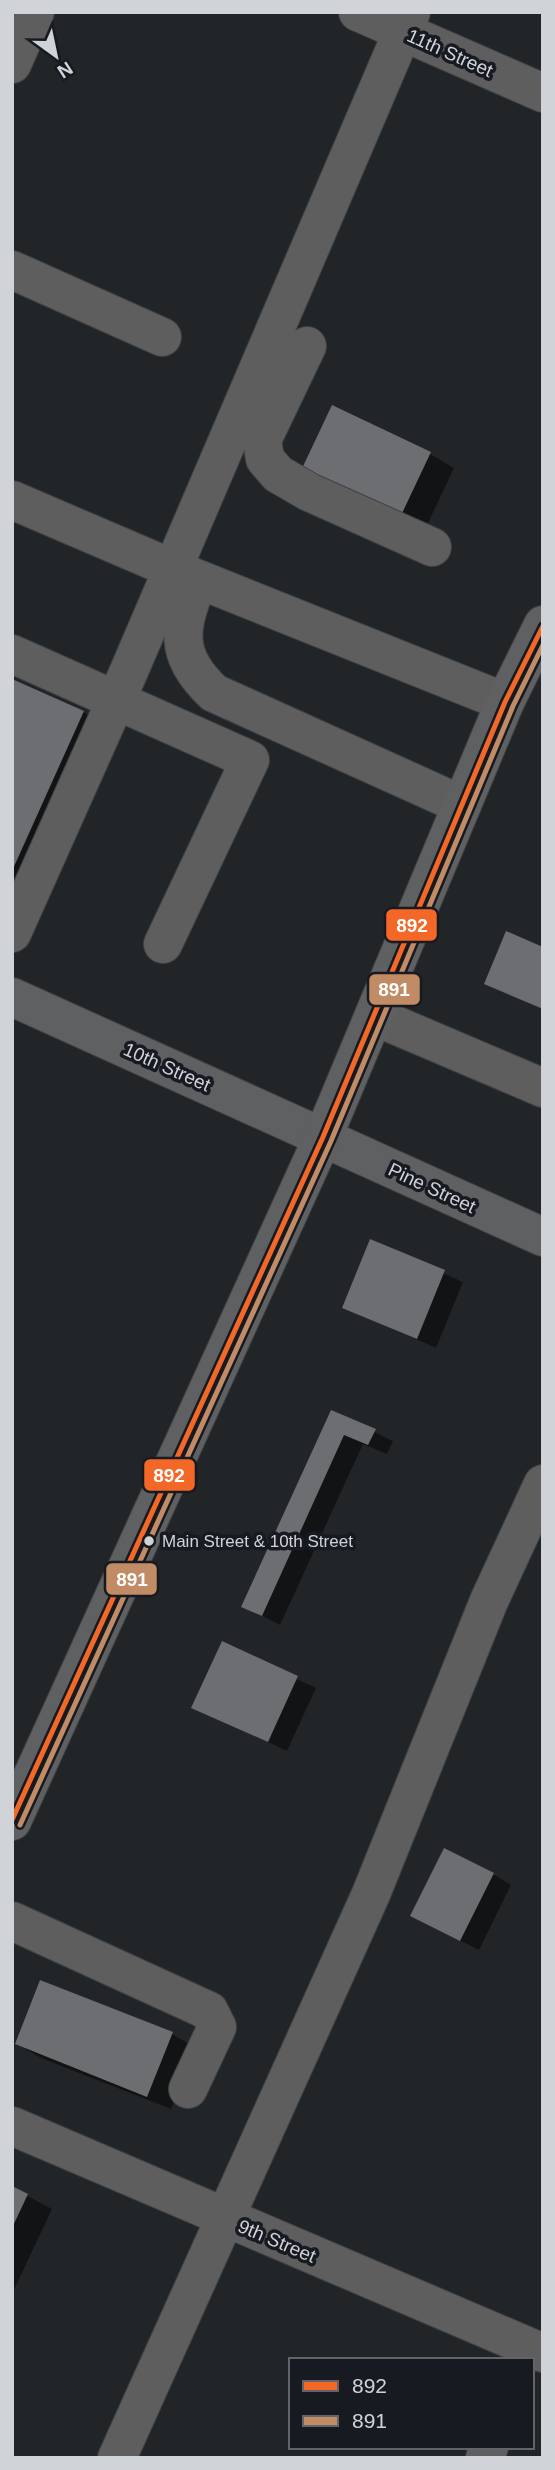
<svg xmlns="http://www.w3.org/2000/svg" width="555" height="2470" font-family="Helvetica,sans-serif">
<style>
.shadow{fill:#0007}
.building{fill:#6c6e71}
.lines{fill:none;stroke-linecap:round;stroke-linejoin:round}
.minor-casing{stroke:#3f4143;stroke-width:40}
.major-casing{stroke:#3f4143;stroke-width:40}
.minor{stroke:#5e5e5f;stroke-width:38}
.major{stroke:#5e6061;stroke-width:38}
.bus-1-casing{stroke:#171a21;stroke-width:10}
.bus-2-casing{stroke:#171a21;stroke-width:10}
.bus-1{stroke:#f36827;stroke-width:5}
.bus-2{stroke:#c18c65;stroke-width:5}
.bus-dot{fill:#d0d3d8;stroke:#171a21;stroke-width:2.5}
.labels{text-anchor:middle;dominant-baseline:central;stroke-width:7;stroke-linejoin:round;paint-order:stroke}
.bus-label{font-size:17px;fill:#d0d3d8;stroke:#171a21;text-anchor:start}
.street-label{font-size:19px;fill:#d0d3d8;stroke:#171a21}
.line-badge{stroke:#171a21;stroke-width:2.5}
.badge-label{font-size:19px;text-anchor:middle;font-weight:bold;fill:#fff}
</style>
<rect width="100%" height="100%" fill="#222528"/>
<g class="shadow">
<path d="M430,454l24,14 -33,70 -98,-46z"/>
<path d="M12,681l71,31 28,16 -99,197z"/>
<path d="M371,1241l92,41 -27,66 -92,-41z"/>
<path d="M332,1412l61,29 -6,13 -24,-10 -83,181 -37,-19z"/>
<path d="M222,1644l94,44 -29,63 -94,-44z"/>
<path d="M493,1874l18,11 -32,65 -48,-24z"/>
<path d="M172,2034l24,14 -25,61 -130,-51 -24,-14z"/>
<path d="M12,2188l40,21 -40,85z"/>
</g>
<g class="building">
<path d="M332,405l99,47 -35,74 -99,-47z"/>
<path d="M12,679l72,32 -72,160z"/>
<path d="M506,931l37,16v62l-59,-25z"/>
<path d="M370,1239l75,31 -28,69 -75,-31z"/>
<path d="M331,1410l45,19 -8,16 -24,-10 -82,181 -21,-9z"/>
<path d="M222,1641l76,35 -30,66 -77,-34z"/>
<path d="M444,1848l50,25 -34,68 -50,-25z"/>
<path d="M40,1980l133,52 -26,65 -132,-53z"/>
<path d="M12,2186l16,8 -16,34z"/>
</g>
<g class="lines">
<g class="minor-casing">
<g id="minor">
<path d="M358,12l185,81"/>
<path d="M12,64l23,-52"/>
<path d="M12,270l150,67"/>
<path d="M307,346l-45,94 3,19 13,15 31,18 123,55"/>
<path d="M12,500l161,69 332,133"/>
<path d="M198,580c-18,48 -26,74 16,113l248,112"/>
<path d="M12,654l238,106 -87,184"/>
<path d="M12,933l117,-262 282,-659"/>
<path d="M374,1016l169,72"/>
<path d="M12,1921l197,90 8,16 -29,62"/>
<path d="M12,2126l531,227"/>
<path d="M117,2458l254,-564 118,-293 54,-117"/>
<path d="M485,2458l4,-11"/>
</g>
</g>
<g class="major-casing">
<g id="major">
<path d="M12,997l531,240"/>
<path d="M12,1821l311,-684 182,-435 38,-77"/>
</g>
</g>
<use href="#minor" class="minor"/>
<use href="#major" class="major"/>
<g class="bus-1-casing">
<path id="bus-1" d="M12,1820l311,-683 182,-435 38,-76"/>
</g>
<g class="bus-2-casing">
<path id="bus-2" d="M20,1825l311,-684 182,-435 30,-61"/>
</g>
<use href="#bus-1" class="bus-1"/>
<use href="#bus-2" class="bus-2"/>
</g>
<circle class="bus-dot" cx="149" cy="1541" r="6"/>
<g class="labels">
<g class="bus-label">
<text x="162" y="1541">Main Street &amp; 10th Street</text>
</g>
<g class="street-label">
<text transform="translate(450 53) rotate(24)">11th Street</text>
<text transform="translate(167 1067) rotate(24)">10th Street</text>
<text transform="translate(432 1188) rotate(25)">Pine Street</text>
<text transform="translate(277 2241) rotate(23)">9th Street</text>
</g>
</g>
<g class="line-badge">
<rect x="385" y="908" width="53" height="34" rx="7" fill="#f36827"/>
<rect x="368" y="973" width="53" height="33" rx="7" fill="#c18c65"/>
<rect x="143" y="1458" width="53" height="34" rx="7" fill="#f36827"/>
<rect x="105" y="1562" width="53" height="34" rx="7" fill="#c18c65"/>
</g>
<g class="badge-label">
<text x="412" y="932">892</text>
<text x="394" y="996">891</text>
<text x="169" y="1482">892</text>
<text x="132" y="1586">891</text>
</g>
<rect width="555" height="2470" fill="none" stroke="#d0d3d8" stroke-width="28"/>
<rect x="289" y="2358" width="245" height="91" fill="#171a21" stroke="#61646a" stroke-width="2"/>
<rect x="303" y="2381" width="35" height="10" fill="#f36827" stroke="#61646a" stroke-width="2"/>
<text x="352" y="2393" font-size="21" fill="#d0d3d8">892</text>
<rect x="303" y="2416" width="35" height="10" fill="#c18c65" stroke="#61646a" stroke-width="2"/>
<text x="352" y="2428" font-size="21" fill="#d0d3d8">891</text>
<g transform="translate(56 56) rotate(147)" stroke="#171a21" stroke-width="5" paint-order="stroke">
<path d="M0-5L12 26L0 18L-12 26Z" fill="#d0d3d8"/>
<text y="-10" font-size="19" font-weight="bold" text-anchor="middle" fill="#d0d3d8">N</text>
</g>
</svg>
